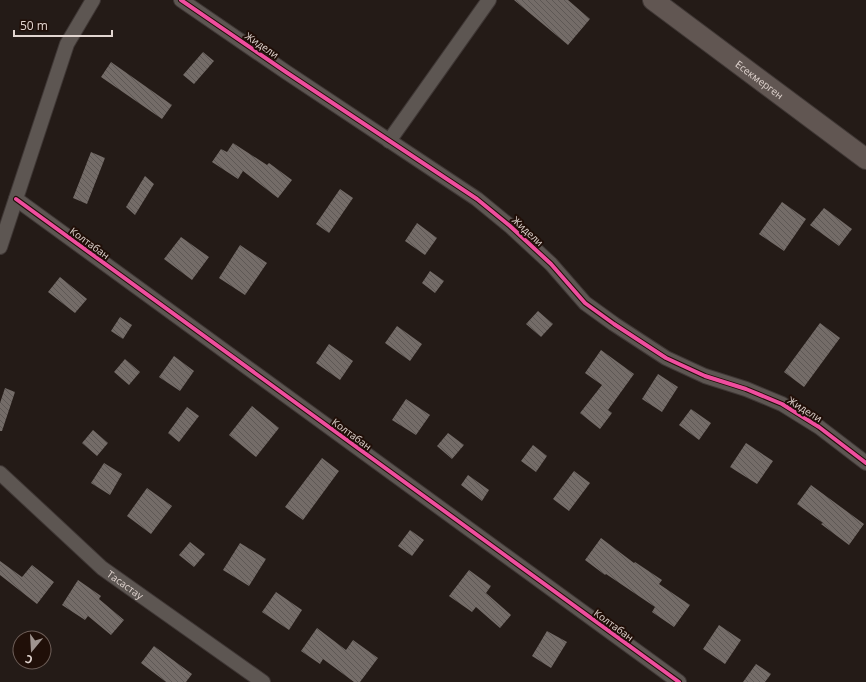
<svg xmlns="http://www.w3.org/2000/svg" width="866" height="682" font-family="'Open Sans',sans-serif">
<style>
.building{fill:url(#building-back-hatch)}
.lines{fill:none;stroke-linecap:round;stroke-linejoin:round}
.street-casing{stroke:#3f3735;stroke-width:16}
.secondary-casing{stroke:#3f3735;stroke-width:22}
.street{stroke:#5d5652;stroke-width:14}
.secondary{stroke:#615652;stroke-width:20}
.cycleway-casing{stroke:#200f08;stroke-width:6}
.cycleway{stroke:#ef4d9e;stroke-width:4}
.labels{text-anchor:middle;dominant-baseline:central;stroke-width:4;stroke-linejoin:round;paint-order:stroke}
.street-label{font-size:10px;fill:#e1d5d0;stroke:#200f08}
</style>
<defs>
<pattern id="building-back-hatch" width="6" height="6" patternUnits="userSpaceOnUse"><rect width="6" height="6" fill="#746c68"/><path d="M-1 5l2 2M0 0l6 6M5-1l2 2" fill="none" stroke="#5e5855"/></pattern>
</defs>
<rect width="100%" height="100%" fill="#241b17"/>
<g class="building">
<path d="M514,0h54l22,19 -22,26z"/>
<path d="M203,52l11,9 -20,23 -11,-9z"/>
<path d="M111,62l61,43 -10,14 -61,-42z"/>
<path d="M233,143l34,22 2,-2 23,17 -14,18 -35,-27 -5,8 -26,-17 9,-13 6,3z"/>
<path d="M91,152l14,6 -18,46 -14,-6z"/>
<path d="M145,176l9,8 -19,31 -9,-8z"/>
<path d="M340,189l13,9 -24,35 -13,-9z"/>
<path d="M782,202l24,17 -22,32 -25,-17z"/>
<path d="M824,208l28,21 -13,17 -29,-21z"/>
<path d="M417,223l20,15 -12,17 -20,-14z"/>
<path d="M181,237l28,20 -17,23 -28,-21z"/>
<path d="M240,245l27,18 -22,32 -26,-17z"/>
<path d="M430,271l14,10 -9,12 -13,-10z"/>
<path d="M60,277l27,22 -12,14 -27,-21z"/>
<path d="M538,311l15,13 -12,13 -15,-13z"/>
<path d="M120,317l12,8 -9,14 -12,-8z"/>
<path d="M820,323l20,15 -36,49 -20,-15z"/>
<path d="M397,326l25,18 -12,17 -25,-18z"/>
<path d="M329,344l24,17 -13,19 -24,-17z"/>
<path d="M601,350l33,24 -26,36 4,3 -12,16 -20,-16 22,-28 -17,-12z"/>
<path d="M174,356l20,15 -14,20 -21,-14z"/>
<path d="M125,359l15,13 -11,13 -15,-13z"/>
<path d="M658,374l20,13 -16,25 -20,-13z"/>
<path d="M5,388l10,4 -13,39h-2v-28z"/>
<path d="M406,399l24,16 -14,20 -24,-15z"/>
<path d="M252,406l27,22 -23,29 -27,-22z"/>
<path d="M187,407l12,9 -20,26 -11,-9z"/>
<path d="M691,409l20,14 -12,17 -20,-15z"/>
<path d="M93,430l15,13 -11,13 -15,-13z"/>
<path d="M448,433l16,12 -12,14 -15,-13z"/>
<path d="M746,443l27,18 -16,23 -27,-17z"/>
<path d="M533,445l14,11 -11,16 -15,-11z"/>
<path d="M322,458l17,13 -36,49 -18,-13z"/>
<path d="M104,463l18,11 -12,21 -19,-12z"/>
<path d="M574,471l16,12 -21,28 -16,-12z"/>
<path d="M468,475l21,15 -7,11 -21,-16z"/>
<path d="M811,485l53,39 -15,21 -28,-21 2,-1 -26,-19z"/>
<path d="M147,488l25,18 -21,28 -24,-18z"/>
<path d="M410,530l14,10 -12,16 -14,-10z"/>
<path d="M601,538l33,25 1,-1 27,18 -3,4 31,21 -16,22 -22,-15 3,-5 -49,-33 -1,1 -20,-15z"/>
<path d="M190,542l15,12 -11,13 -15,-12z"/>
<path d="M240,543l26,16 -17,27 -26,-16z"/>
<path d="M0,561l22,16 10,-12 22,17 -17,22 -37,-29z"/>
<path d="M469,570l22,16 -5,7 25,22 -11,13 -24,-21 -4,5 -23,-16z"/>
<path d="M78,580l23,16 -2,3 25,21 -13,15 -23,-19 -3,4 -23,-15z"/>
<path d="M276,592l26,18 -13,20 -27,-18z"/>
<path d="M719,625l22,15 -16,24 -22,-15z"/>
<path d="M317,628l29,22 7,-10 25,18 -18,24h-6l-31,-23 -3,5 -19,-13z"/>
<path d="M547,631l20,11 -16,26 -19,-12z"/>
<path d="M154,646l38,28 -6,8h-20l-25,-19z"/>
<path d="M756,664l15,10 -6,8h-22z"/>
</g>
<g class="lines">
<g class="street-casing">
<g id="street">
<path d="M181,0l105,72 191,127 33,27 41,38 34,39 29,21 52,34 39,18 41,13 36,15 37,23 47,36"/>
<path d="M389,141l100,-141"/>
<path d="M16,199l663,483"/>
<path d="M0,247l67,-203 26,-44"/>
<path id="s1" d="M0,473l102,95 161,114"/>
</g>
</g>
<g class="secondary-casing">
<g id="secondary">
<path id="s2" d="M653,0l213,159"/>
</g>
</g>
<use href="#street" class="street"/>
<use href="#secondary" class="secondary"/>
<g class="cycleway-casing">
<g id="cycleway">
<path d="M181,0l105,72 191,127 33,27 41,38 34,39 29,21 52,34 39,18 41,13 36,15 37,23 47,36"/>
<path d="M16,199l663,483"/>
</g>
</g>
<use href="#cycleway" class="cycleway"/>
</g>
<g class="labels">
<g class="street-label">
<text transform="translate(262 45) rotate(34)">Жидели</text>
<text stroke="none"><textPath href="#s2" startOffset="133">Eсекмерген</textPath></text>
<text transform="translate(528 231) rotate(43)">Жидели</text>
<text transform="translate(90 243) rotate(36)">Колтабан</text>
<text transform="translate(805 409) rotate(32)">Жидели</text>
<text transform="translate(352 434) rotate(36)">Колтабан</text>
<text stroke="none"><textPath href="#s1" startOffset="168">Тасастау</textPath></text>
<text transform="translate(614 625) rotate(36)">Колтабан</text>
</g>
</g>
<g transform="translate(32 650) rotate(198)"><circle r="19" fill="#200f08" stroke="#6d5e58"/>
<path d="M0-3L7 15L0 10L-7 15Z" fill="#9f948f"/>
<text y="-6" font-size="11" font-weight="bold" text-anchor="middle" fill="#e1d5d0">С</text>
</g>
<path d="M14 30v6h98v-6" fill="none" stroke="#e1d5d0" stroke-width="2"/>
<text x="20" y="30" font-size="12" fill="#e1d5d0" stroke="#200f08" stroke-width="3" paint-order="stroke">50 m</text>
</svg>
